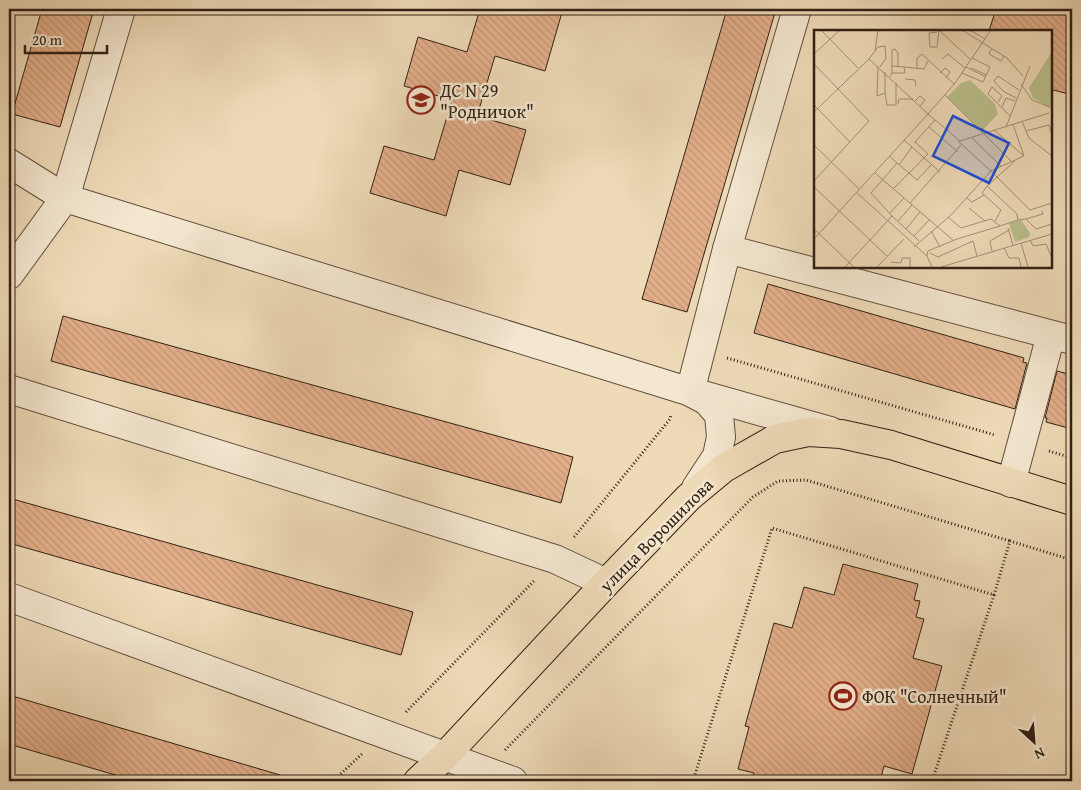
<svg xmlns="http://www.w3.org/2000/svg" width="1081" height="790" font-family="'Gentium Book Plus',serif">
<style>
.building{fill:url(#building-back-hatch);stroke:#312016}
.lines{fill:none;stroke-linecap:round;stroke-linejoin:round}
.minor-casing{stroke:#604e3e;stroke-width:30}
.major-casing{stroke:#312016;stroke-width:30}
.path{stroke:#312016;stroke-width:3;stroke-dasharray:1 2.5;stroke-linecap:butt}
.minor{stroke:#f4e7d0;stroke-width:28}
.major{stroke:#eedab7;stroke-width:28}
.labels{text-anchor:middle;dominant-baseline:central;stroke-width:5;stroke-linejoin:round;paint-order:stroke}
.poi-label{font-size:18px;fill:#312016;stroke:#f4e7d0;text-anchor:start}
.street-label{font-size:18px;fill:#312016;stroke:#f4e7d0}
.inset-road{fill:none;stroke:#a29077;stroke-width:1}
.view{fill:#1d4ed8;fill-opacity:0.15;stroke:#1d4ed8;stroke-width:2.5}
.inset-edge{fill:none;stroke:#312016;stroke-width:2.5}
</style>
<defs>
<pattern id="building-back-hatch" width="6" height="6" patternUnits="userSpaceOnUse" patternTransform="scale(1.25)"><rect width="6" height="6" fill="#e3af8a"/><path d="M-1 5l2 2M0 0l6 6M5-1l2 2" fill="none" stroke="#c39676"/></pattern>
</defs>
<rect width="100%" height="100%" fill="#eedab7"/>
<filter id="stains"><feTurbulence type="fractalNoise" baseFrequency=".004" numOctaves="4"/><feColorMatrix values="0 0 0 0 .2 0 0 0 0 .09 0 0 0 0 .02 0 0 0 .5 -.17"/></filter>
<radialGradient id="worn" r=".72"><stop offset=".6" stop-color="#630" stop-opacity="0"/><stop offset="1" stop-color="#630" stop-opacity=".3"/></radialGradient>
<g class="building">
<path d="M42,9h52l-34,118 -48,-13z"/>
<path d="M480,9h83l-18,62 -50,-15 -18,60 49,14 -16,55 -51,-15 -13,46 -76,-23 14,-47 50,14 18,-60 -48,-14 14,-49 49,15z"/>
<path d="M727,9h49l-89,303 -45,-13z"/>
<path d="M996,9h76v86l-22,-6v-58h-61z"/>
<path d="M768,284l256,74 -1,4 4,1 -12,46 -261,-76z"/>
<path d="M63,316l510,141 -12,46 -510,-142z"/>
<path d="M1057,371l15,4v54l-26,-7 1,-4h-2z"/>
<path d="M9,498l404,114 -12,43 -392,-112z"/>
<path d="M843,564l75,20 -4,16 6,1 -4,16 8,2 -11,39 29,8 -30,108 -28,-8 -4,15h-128l2,-8 -16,-4 11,-42 -4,-1 29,-103 18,5 12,-41 30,8z"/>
<path d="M9,695l271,80 -1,6h-143l-127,-37z"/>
</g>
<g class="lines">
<g class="minor-casing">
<g id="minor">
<path d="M9,163l56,35 56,-189"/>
<path d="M727,249l345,91"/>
<path d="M9,275l56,-77 613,190 152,43"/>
<path d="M9,389l546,170 51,24"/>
<path d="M1011,483l40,-148"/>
<path d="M696,488l21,-32 4,-19 -2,-22 -12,-14 -17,-9 37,-143 70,-240"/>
<path d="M9,597l504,184"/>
</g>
</g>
<g class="major-casing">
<path id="major" d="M418,781l26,-24 162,-174 83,-86 35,-29 51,-29 33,-7 33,2 50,11 181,56"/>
</g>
<g class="path">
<path d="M727,358l268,77"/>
<path d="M1049,451l23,7"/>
<path d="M574,537l96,-118 1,-4"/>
<path d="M994,595l16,-54 62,19"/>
<path d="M406,712l128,-131"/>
<path d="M505,750l248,-253 25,-16 28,-1 204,61"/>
<path d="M333,781l29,-27"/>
<path d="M693,781l79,-253 222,67 -62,186"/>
</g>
<use href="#minor" class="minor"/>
<use href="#major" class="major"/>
</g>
<defs>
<g id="school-ring" transform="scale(1.4375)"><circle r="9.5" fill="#f4e7d0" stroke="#8f2418" stroke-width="1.5"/><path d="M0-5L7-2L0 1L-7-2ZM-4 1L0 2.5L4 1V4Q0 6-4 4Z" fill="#8f2418"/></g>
<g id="stadium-ring" transform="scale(1.4375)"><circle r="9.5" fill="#f4e7d0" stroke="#8f2418" stroke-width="1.5"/><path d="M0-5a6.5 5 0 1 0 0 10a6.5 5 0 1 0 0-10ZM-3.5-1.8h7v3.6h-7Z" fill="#8f2418"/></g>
</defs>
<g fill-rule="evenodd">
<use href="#school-ring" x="421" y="100"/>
<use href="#stadium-ring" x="843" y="696"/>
</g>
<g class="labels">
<g class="poi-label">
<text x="440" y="90">ДС N 29<tspan x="440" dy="21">"Родничок"</tspan></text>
<text x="862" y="696">ФОК "Солнечный"</text>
</g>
<g class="street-label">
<text transform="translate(656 535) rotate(-45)">улица Ворошилова</text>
</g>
</g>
<g transform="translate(814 30)">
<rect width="238" height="238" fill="#eedab7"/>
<path d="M207,190l9,13 -1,4 -14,5 -6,-19z" fill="#babf8d"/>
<path d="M237,23v52l-2,2 -16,-9 -4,-10z" fill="#babf8d"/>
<path d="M156,50l25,24 3,10 -16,17 -35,-34 14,-14z" fill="#babf8d"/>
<path class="inset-road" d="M7,0l37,38M125,0l32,30M148,0l45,28 16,18M156,0l15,9M123,2l-8,1 1,14h7l2,-17M178,18l-3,6 12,7 3,-5M61,21l3,-21M0,24l26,-24M55,29l9,-12 7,-1 1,12 -6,9M128,29l6,-5 17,14M0,34l55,57 -55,60M64,36l-1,30 8,-3v-21M78,36v-16l3,-1 3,4v13M90,37l20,2 4,-8M152,37l20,10M157,38l16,7M103,39v-11l5,-4 32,30M126,43l5,-5 5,4 -4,6M148,43l21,9 7,-15 -18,-9M76,47l2,-4h13l-1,-6 -12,-1v7M91,49l10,1 1,6M207,54l11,16 20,8M71,63l2,12h9v-22M131,65l67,67M202,68l-13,-7 -9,-10 4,-5 21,14M101,71l5,-5 5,4 -5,6M184,72l4,-6 -10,-9 -4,7 22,22M84,74l1,-5h14M0,75l36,37M188,77l4,-9 9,3M0,82l55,-53 59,55 27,-31 36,-53M208,91l7,17 23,18M115,97l29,25M192,97l24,-61M180,100l30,26M212,101l23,-6 3,10M158,108l29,28M90,110l36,32M144,111l33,30 33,-15 -11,-32M100,113l21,-23M0,115l45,44M75,126l20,17M85,135l13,-18M61,143l79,68M95,143l8,7 14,-15M173,156l-5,7 19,17 -6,11M0,157l73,69M80,158l34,-34 -13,-12M42,162l71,64 5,11M153,168l5,4 12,-7M96,173l52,-59M155,178l16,13M76,183l14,-15M78,186l-21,-23 26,-30M134,187l13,11 30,-9 9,7 18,-6 -1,-6 -30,-28 28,-25M212,189l17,-5 -1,-3M204,190l8,-1 10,10 16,-5M84,191l14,-16M194,198l5,17M0,199l40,38M92,199l14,-17M117,201l9,16M100,206l15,-16M0,209l114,-125 32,27 89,-28M216,210l3,6 13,-2 6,14M207,213l7,24M100,217l36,-31 41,-45 39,39 22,-7M190,218l5,10h10l2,9M178,221l-2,-10 19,-11M116,223l8,4 35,-16 4,15M113,226l1,-5 29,-12 43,-13M77,232l10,1 1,-5h8v9M31,237l47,-51 27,25M63,237l27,-28M127,237l111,-33"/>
<path class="view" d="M139,86l56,27 -20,40 -56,-27z"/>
<rect width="238" height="238" class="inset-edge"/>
</g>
<rect width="1081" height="790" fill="none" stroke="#eedab7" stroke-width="30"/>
<rect x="10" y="10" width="1061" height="770" fill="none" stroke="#312016" stroke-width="2.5"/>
<rect x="15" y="15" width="1051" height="760" fill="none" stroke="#312016"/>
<g transform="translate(1034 742) rotate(154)" stroke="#f4e7d0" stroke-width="4" paint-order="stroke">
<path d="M0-4L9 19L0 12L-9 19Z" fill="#312016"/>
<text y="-8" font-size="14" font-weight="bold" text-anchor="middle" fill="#312016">N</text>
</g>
<path d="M25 45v8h82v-8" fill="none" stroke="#312016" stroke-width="2.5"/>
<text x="32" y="45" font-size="15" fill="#312016" stroke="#f4e7d0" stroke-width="4" paint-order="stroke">20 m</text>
<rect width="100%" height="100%" filter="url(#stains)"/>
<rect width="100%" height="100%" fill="url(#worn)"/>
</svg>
